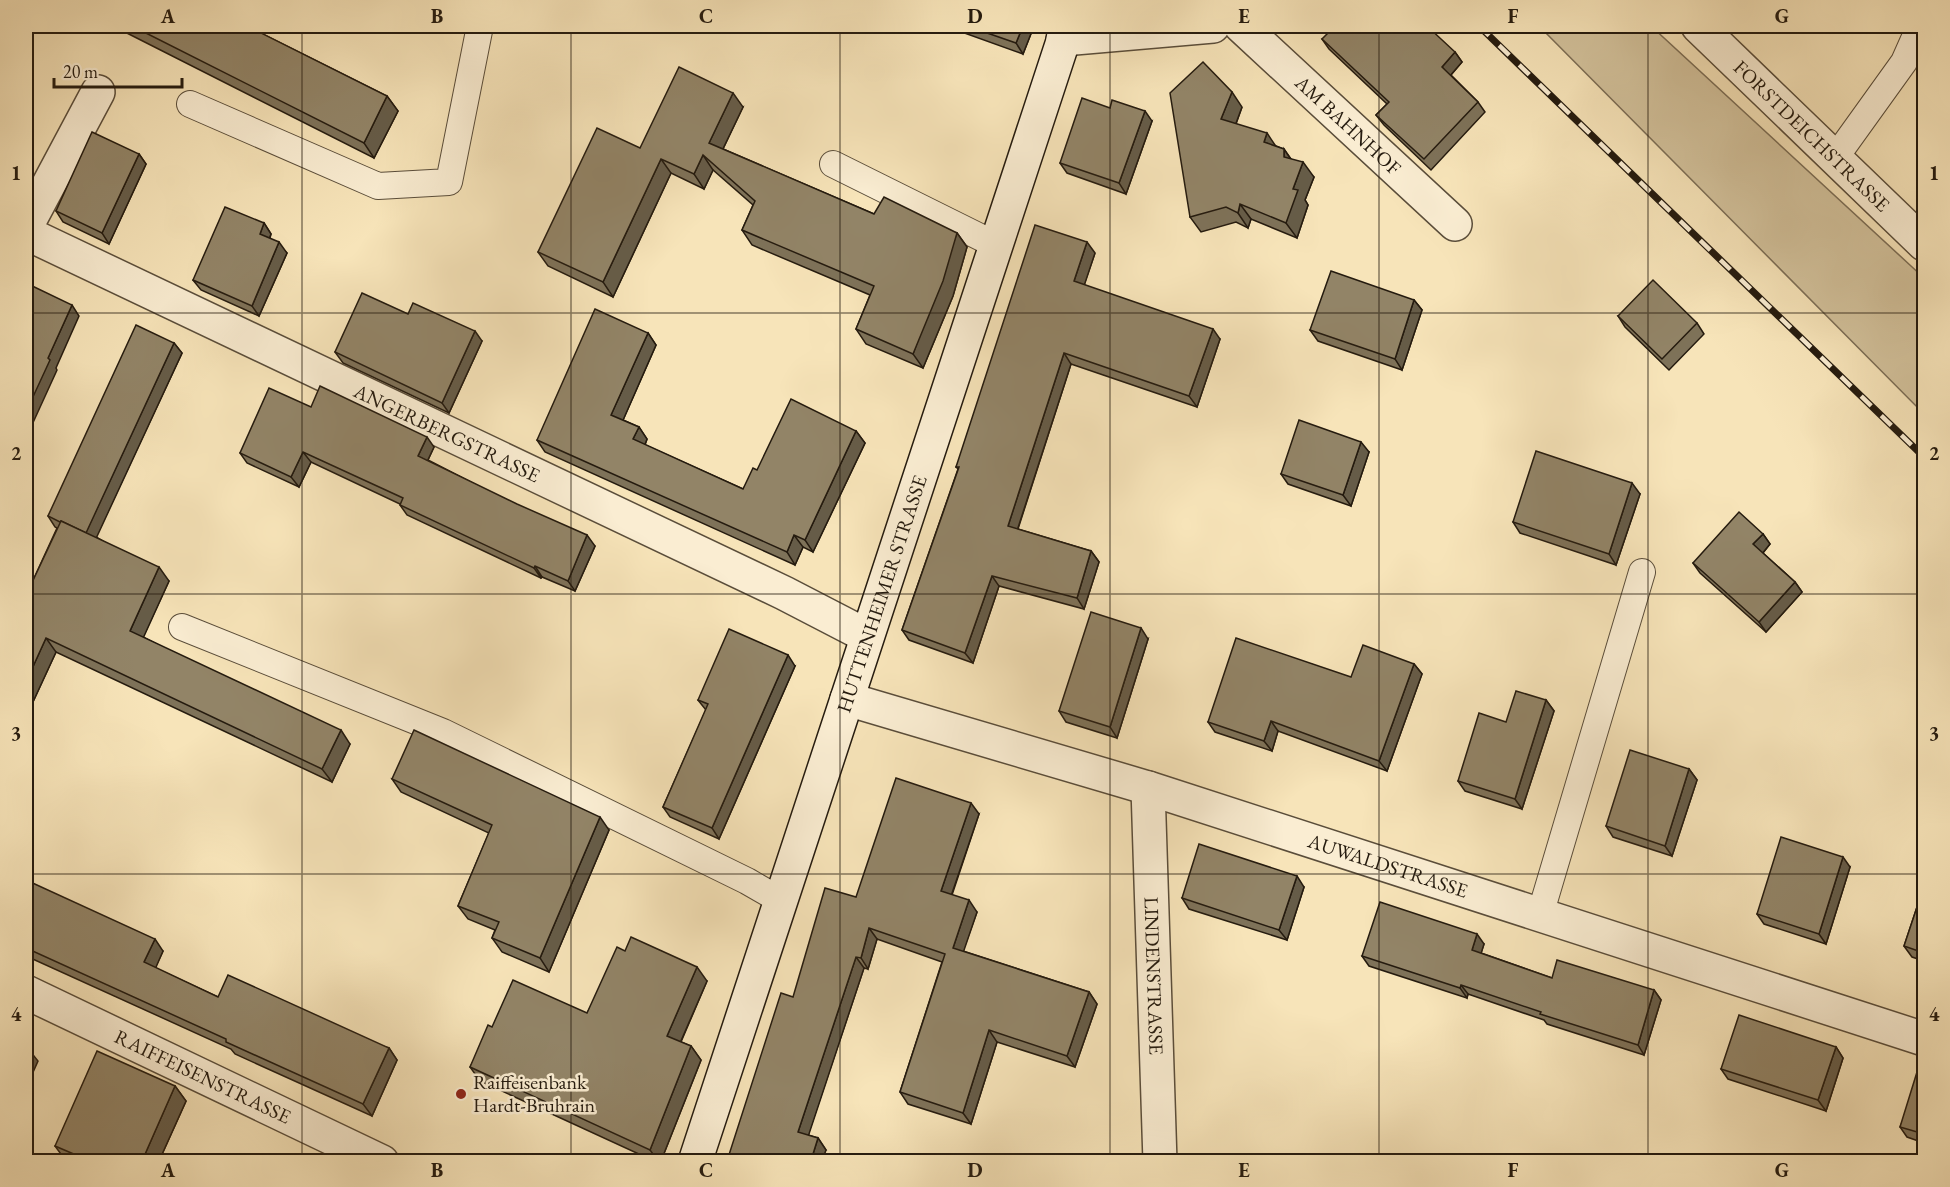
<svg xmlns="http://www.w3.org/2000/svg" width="1950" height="1187" font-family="'EB Garamond',serif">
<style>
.green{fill:#d3c29c;stroke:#7c6e56;stroke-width:1.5}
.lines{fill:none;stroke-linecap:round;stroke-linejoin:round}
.lane-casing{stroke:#5a4d3a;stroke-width:28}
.street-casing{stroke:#5a4d3a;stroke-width:36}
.secondary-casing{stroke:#251b0f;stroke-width:36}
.lane{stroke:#faedd2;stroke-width:26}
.street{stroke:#faedd2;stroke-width:33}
.secondary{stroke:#faedd2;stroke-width:33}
.rail-casing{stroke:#251b0f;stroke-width:7}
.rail{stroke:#faedd2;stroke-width:4.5;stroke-dasharray:14;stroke-linecap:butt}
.wall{fill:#7e7259;stroke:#251b0f;stroke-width:1.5}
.shaded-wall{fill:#665c48;stroke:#251b0f;stroke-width:1.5}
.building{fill:#928467;stroke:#251b0f;stroke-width:1.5}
.grid{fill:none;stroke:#251b0f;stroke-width:1.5;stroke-opacity:0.55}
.poi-dot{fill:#8f2418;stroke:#faedd2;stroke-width:2}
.labels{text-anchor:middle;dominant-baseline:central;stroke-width:5;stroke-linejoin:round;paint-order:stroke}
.street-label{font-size:20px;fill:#251b0f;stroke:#faedd2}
.poi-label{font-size:20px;fill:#251b0f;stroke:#faedd2;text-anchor:start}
.neatline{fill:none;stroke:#251b0f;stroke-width:2}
.grid-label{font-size:20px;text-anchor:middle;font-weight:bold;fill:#251b0f}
</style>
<rect width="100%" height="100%" fill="#f7e4b9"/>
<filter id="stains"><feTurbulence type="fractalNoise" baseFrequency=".00333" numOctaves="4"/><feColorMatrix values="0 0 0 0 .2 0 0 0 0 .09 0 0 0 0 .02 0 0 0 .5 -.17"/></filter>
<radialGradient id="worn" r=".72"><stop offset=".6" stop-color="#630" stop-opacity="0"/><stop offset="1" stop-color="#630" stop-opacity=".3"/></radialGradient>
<path class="green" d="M1539,26h112l273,252v136z"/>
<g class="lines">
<g class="lane-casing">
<g id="lane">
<path d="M190,104l188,82 71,-4 31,-156"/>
<path d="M1835,158l69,-96 16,-36"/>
<path d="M833,164l163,81"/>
<path d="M182,627l261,105 304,149 33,19"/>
<path d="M1540,915l102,-343"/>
</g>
</g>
<g class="street-casing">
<g id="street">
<path id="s1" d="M1241,26l214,198"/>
<path id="s2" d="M1698,26l226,218"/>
<path d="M1063,39l150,-13"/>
<path d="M26,227l72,-135"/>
<path id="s3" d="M26,233l758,360 83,43"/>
<path id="s4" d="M847,699l301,89 776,251"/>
<path id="s5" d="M1148,788l12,374"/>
<path id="s6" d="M26,992l356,170"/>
</g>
</g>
<g class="secondary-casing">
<g id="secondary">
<path id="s7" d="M695,1162l373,-1136"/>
</g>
</g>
<use href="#lane" class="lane"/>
<use href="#street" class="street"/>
<use href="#secondary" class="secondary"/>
<g class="rail-casing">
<path id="rail" d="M1479,26l445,431"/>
</g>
<use href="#rail" class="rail"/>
</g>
<g class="wall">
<path d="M113,26h134l140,70 11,15 -24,47z"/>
<path d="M945,26h89l-11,28z"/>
<path d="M1393,28l62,24 7,10 -11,13 27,27 7,10 -54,58 -47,-45 -8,-10 11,-11 -58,-55 -7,-10z"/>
<path d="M743,107l-20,42 151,65 83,19 10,14 -14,49 -30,72 -57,-24 -10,-15 14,-34 -118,-50 -10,-15 11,-25 -40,-35 -9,19 -33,-16 -58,124 -65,-31 -10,-14 102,-104z"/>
<path d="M1242,107l-6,17 40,22 8,3 7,10 23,18 -9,23 3,5 -11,33 -46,-19 -3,9 -12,-6 -35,10 -11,-15z"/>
<path d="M1152,121l-26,73 -59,-21 -7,-10z"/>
<path d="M139,154l7,10 -37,80 -46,-22 -7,-11z"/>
<path d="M264,223l7,11 -1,4 17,15 -28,63 -58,-26 -8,-10z"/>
<path d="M1095,253l-11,32 136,54 -23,68 -126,-43 -53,165 73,22 8,11 -15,47 -85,-23 -26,77 -64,-23 -7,-10 56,-161 -2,-2z"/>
<path d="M1414,300l8,10 -20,60 -84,-29 -8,-11z"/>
<path d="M408,314l74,27 -33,72 -106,-50 -8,-11z"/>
<path d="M1618,316l79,7 7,11 -35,36 -44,-43z"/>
<path d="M648,333l8,12 -33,75 16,7 8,12 -2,6 98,44 14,-19 99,-39 9,12 -52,109 -10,-5 -8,18 -250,-113 -8,-12z"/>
<path d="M174,343l8,10 -86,184 73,44 -26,56 207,107 -18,38 -276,-130 -24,52 -6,-3v-114l3,2 28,-61 -2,-1 -7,-11z"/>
<path d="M311,407l123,40 -6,13 167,86 -20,45 -33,-14 -1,1 -134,-63 -7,-10v-1l-89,-42 -12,25 -52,-24 -7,-10z"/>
<path d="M1369,452l-18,54 -63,-22 -7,-10z"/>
<path d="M1640,494l-24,71 -96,-32 -7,-11z"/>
<path d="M1763,534l7,10 -7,9 32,29 7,10 -36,40 -66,-59 -7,-10z"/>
<path d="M1148,639l-31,99 -51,-16 -7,-11z"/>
<path d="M1414,664l8,10 -35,97 -109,-40 -6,20 -57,-19 -7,-10 143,-45z"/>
<path d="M795,666l-76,173 -49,-22 -7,-10 43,-97 -8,-10z"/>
<path d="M1546,700l8,11 -32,98 -57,-18 -7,-10 48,-59z"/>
<path d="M1689,769l8,11 -25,76 -59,-19 -7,-11z"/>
<path d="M392,779l217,51 -60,142 -47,-20 -10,-14 3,-8 -27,-11 -10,-13 31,-73 -88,-41z"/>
<path d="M979,814l-27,81 25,17 -14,39 126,41 8,12 -22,63 -78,-25 -26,82 -63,-20 -8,-12 42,-130 -65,-23 -9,30 -4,-1 -56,167 10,3 8,12 -99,11 66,-164 63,-100z"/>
<path d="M1850,867l-24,77 -62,-20 -7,-10z"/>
<path d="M26,880l137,71 -8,17 63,29 171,51 8,12 -25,56 -137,-62 -4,-5 -205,-93z"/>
<path d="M1924,886v75l-12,-4 -8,-11z"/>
<path d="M1304,887l-17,53 -98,-31 -7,-11z"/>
<path d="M1484,944l-3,9 71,25 102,12 7,10 -17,55 -97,-31 -3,-4 -76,-26 -1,4 -98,-32 -7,-10z"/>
<path d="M625,951l82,30 -26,61 10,4 10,14 -40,101h-7l-174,-80 -10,-14 22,-40 95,-14z"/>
<path d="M1836,1047l7,11 -17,53 -98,-32 -7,-10z"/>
<path d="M1924,1074v69l-17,-6 -7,-10z"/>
<path d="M175,1086l11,15 -27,60h-93l-11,-15z"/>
</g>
<g class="shaded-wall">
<path d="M1023,26h11l-11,28 -7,-11z"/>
<path d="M1455,52l7,10 -13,15 -7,-10z"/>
<path d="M1232,92l10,15 -10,27 -11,-15z"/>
<path d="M733,93l10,14 -24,50 -10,-14z"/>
<path d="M387,96l11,15 -24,47 -10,-15z"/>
<path d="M1145,111l7,10 -26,73 -7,-11z"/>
<path d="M1267,133l10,15 -13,-6z"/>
<path d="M1284,149l10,15 -10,-7z"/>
<path d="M139,154l7,10 -37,80 -7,-11z"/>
<path d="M703,155l10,15 -9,19 -10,-15z"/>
<path d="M661,159l10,14 -58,124 -10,-15z"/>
<path d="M1303,162l11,15 -9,23 3,5 -11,33 -11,-15 7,-34z"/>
<path d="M1240,204l11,15 -3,9 -10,-15z"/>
<path d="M264,223l7,11 -4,10 -7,-10z"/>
<path d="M957,233l10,14 -14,49 -30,72 -10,-14z"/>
<path d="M279,242l8,11 -28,63 -7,-10z"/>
<path d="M1087,242l8,11 -13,39 -8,-11z"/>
<path d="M1414,300l8,10 -20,60 -7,-11z"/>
<path d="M72,305l7,11 -23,52 1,2 -31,68v-26l22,-54z"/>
<path d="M1213,329l7,10 -23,68 -8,-11z"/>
<path d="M475,331l7,10 -33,72 -7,-10z"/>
<path d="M648,333l8,12 -36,82 -9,-12z"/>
<path d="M174,343l8,10 -89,192 -8,-11z"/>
<path d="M1064,353l7,11 -56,173 -7,-11z"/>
<path d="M639,427l8,12 -5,13 -9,-13z"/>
<path d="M856,431l9,12 -52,109 -8,-12z"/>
<path d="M427,437l7,10 -9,19 -7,-10z"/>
<path d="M1361,442l8,10 -18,54 -8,-11z"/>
<path d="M303,452l8,10 -12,25 -8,-10z"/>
<path d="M1632,483l8,11 -24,71 -7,-11z"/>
<path d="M1763,534l7,10 -9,11 -8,-11z"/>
<path d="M587,535l8,11 -20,45 -7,-10z"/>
<path d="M794,535l9,12 -8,18 -8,-13z"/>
<path d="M1091,551l8,11 -15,47 -7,-11z"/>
<path d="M535,566l7,11 -1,1 -7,-10z"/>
<path d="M159,567l10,14 -29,64 -10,-14z"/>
<path d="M992,576l7,10 -26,77 -8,-10z"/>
<path d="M1795,582l7,10 -36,40 -7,-10z"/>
<path d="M1141,628l7,11 -31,99 -7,-11z"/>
<path d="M46,638l10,14 -24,52 -6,-9v-13z"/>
<path d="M788,655l7,11 -76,173 -7,-11z"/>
<path d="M1414,664l8,10 -35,97 -8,-10z"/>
<path d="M1546,700l8,11 -32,98 -7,-10z"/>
<path d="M1271,721l7,10 -6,20 -8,-10z"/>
<path d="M341,730l9,14 -18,38 -10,-13z"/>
<path d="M1689,769l8,11 -25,76 -7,-10z"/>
<path d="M971,803l8,11 -30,88 -8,-11z"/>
<path d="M600,817l9,13 -60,142 -9,-14z"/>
<path d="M1843,857l7,10 -24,77 -7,-10z"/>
<path d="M1297,876l7,11 -17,53 -8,-10z"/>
<path d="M969,900l8,12 -16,47 -8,-11z"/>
<path d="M869,928l8,11 -9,30 -7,-11z"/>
<path d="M1477,934l7,10 -5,16 -7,-10z"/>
<path d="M155,939l8,12 -10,23 -9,-12z"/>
<path d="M856,957l8,11 -58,175 -8,-11z"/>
<path d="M697,967l10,14 -30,69 -10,-14z"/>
<path d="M1461,985l7,9 -1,4 -7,-10z"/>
<path d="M1654,990l7,10 -17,55 -6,-10z"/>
<path d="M1089,992l8,12 -22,63 -8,-11z"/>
<path d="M989,1030l8,12 -26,82 -8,-11z"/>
<path d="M691,1046l10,14 -40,101h-3l-8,-11z"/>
<path d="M1836,1047l7,11 -17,53 -8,-11z"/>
<path d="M389,1048l8,12 -25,56 -9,-12z"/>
<path d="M30,1051l8,10 -12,27v-27z"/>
<path d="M175,1086l11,15 -27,60h-17z"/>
<path d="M818,1138l8,12 -4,11 -9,-7z"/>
</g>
<g class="building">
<path d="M132,26h115l140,70 -23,47z"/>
<path d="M967,26h56l-7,17z"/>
<path d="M1335,26h56l2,2 2,-2h32l28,26 -13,15 36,35 -54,57 -48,-44 13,-13 -67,-63z"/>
<path d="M1203,62l29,30 -11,27 46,14 -3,9 20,7v8l19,5 -10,27 5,1 -12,33 -46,-19 -2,9 -12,-6 -36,10 -20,-124z"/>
<path d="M679,67l54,26 -24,50 165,71 10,-17 73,36 -14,48 -30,73 -57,-25 18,-43 -132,-56 13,-29 -52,-46 -9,19 -33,-15 -58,123 -65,-30 59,-124 43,20z"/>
<path d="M1082,98l28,10 2,-8 33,11 -26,72 -59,-20z"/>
<path d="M92,132l47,22 -37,79 -46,-22z"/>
<path d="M225,207l39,16 -4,11 19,8 -27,64 -59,-26z"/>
<path d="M1035,225l52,17 -13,39 139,48 -24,67 -125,-43 -56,173 83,25 -14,47 -85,-22 -27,77 -63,-23 57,-163h-3z"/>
<path d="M1331,271l83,29 -19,59 -85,-29z"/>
<path d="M1653,280l44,43 -35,36 -44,-43z"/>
<path d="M26,283l46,22 -24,53 2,2 -24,52z"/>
<path d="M362,293l46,21 5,-11 62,28 -33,72 -107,-51z"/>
<path d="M595,309l53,24 -37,82 28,12 -6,12 110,50 10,-21 4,2 34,-71 65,32 -51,109 -11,-5 -7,17 -250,-112z"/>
<path d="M136,325l38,18 -88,190 -25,-12 -1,1 -12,-6z"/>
<path d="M320,386l107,51 -9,19 99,48 70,31 -19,46 -33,-15 -1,2 -134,-63 3,-7 -100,-46 -12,25 -51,-24 29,-65 42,19z"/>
<path d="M1299,420l62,22 -18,53 -62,-21z"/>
<path d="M1536,451l96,32 -23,71 -96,-32z"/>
<path d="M1739,512l24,22 -10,10 42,38 -36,40 -66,-59z"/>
<path d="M61,521l98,46 -29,64 211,99 -19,39 -276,-131 -20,44v-95l3,2z"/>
<path d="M1091,612l50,16 -31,99 -51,-16z"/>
<path d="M729,629l59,26 -76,173 -49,-21 45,-103 -10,-4z"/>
<path d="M1236,638l115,39 12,-32 51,19 -35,97 -108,-40 -7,20 -56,-19z"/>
<path d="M1516,691l30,9 -31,99 -57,-18 21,-68 27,9z"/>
<path d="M414,730l186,87 -60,141 -48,-20 7,-16 -41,-16 34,-81 -100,-46z"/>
<path d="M1630,750l59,19 -24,77 -59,-20z"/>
<path d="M896,778l75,25 -30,88 28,9 -16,48 136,44 -22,64 -78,-26 -26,83 -63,-21 45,-138 -76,-26 -8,30 -5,-1 -58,175 20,6 -5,16 22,7h-108l54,-168 12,4 32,-109 31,9z"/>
<path d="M1781,837l62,20 -24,77 -62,-20z"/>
<path d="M1199,844l98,32 -18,54 -97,-32z"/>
<path d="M26,880l129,59 -11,23 74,35 10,-22 161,73 -26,56 -137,-62v-3l-200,-91z"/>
<path d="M1924,886v67l-20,-7z"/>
<path d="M1380,902l97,32 -5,16 80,28 5,-18 97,30 -16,55 -98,-31 1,-2 -80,-27 -1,3 -98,-32z"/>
<path d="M631,937l66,30 -30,69 24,10 -41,104 -180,-83 18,-42 4,2 21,-47 74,33 30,-66 8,4z"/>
<path d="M1739,1015l97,32 -18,53 -97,-31z"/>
<path d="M26,1048l4,3 -4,10z"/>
<path d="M97,1051l78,35 -33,75h-52l-35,-15z"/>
<path d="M1917,1072l7,2v60l-24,-7z"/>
</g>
<path class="grid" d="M302,26v1136M571,26v1136M840,26v1136M1110,26v1136M1379,26v1136M1648,26v1136M26,313h1898M26,594h1898M26,874h1898"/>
<circle class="poi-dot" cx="461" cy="1094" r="6"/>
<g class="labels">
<g class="street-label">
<text stroke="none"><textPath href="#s1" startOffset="146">AM BAHNHOF</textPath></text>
<text stroke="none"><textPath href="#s2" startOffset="158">FORSTDEICHSTRASSE</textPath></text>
<text stroke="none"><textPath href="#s3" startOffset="466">ANGERBERGSTRASSE</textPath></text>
<text stroke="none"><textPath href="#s7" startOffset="598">HUTTENHEIMER STRASSE</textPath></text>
<text stroke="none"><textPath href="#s4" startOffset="566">AUWALDSTRASSE</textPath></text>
<text stroke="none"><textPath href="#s5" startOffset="188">LINDENSTRASSE</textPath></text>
<text stroke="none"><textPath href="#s6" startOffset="196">RAIFFEISENSTRASSE</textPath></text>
</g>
<g class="poi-label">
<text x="473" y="1082">Raiffeisenbank<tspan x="473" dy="23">Hardt-Bruhrain</tspan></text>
</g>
</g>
<rect width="1950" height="1187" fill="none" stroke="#f7e4b9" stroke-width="66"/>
<path d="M54 78v9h128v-9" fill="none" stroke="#251b0f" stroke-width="3"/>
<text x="63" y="78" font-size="18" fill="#251b0f" stroke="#faedd2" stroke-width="4.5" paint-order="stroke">20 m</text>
<rect x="33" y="33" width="1884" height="1121" class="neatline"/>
<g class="grid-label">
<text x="168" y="23">A</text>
<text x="437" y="23">B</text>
<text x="706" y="23">C</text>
<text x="975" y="23">D</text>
<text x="1244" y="23">E</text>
<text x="1513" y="23">F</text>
<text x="1782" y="23">G</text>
<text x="16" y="180">1</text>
<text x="1934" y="180">1</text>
<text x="16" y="460">2</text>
<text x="1934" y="460">2</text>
<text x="16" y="740">3</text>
<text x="1934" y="740">3</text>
<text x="16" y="1021">4</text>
<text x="1934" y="1021">4</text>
<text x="168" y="1177">A</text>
<text x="437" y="1177">B</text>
<text x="706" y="1177">C</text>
<text x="975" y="1177">D</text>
<text x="1244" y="1177">E</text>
<text x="1513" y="1177">F</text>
<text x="1782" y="1177">G</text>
</g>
<rect width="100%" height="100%" filter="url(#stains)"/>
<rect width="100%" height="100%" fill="url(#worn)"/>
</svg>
